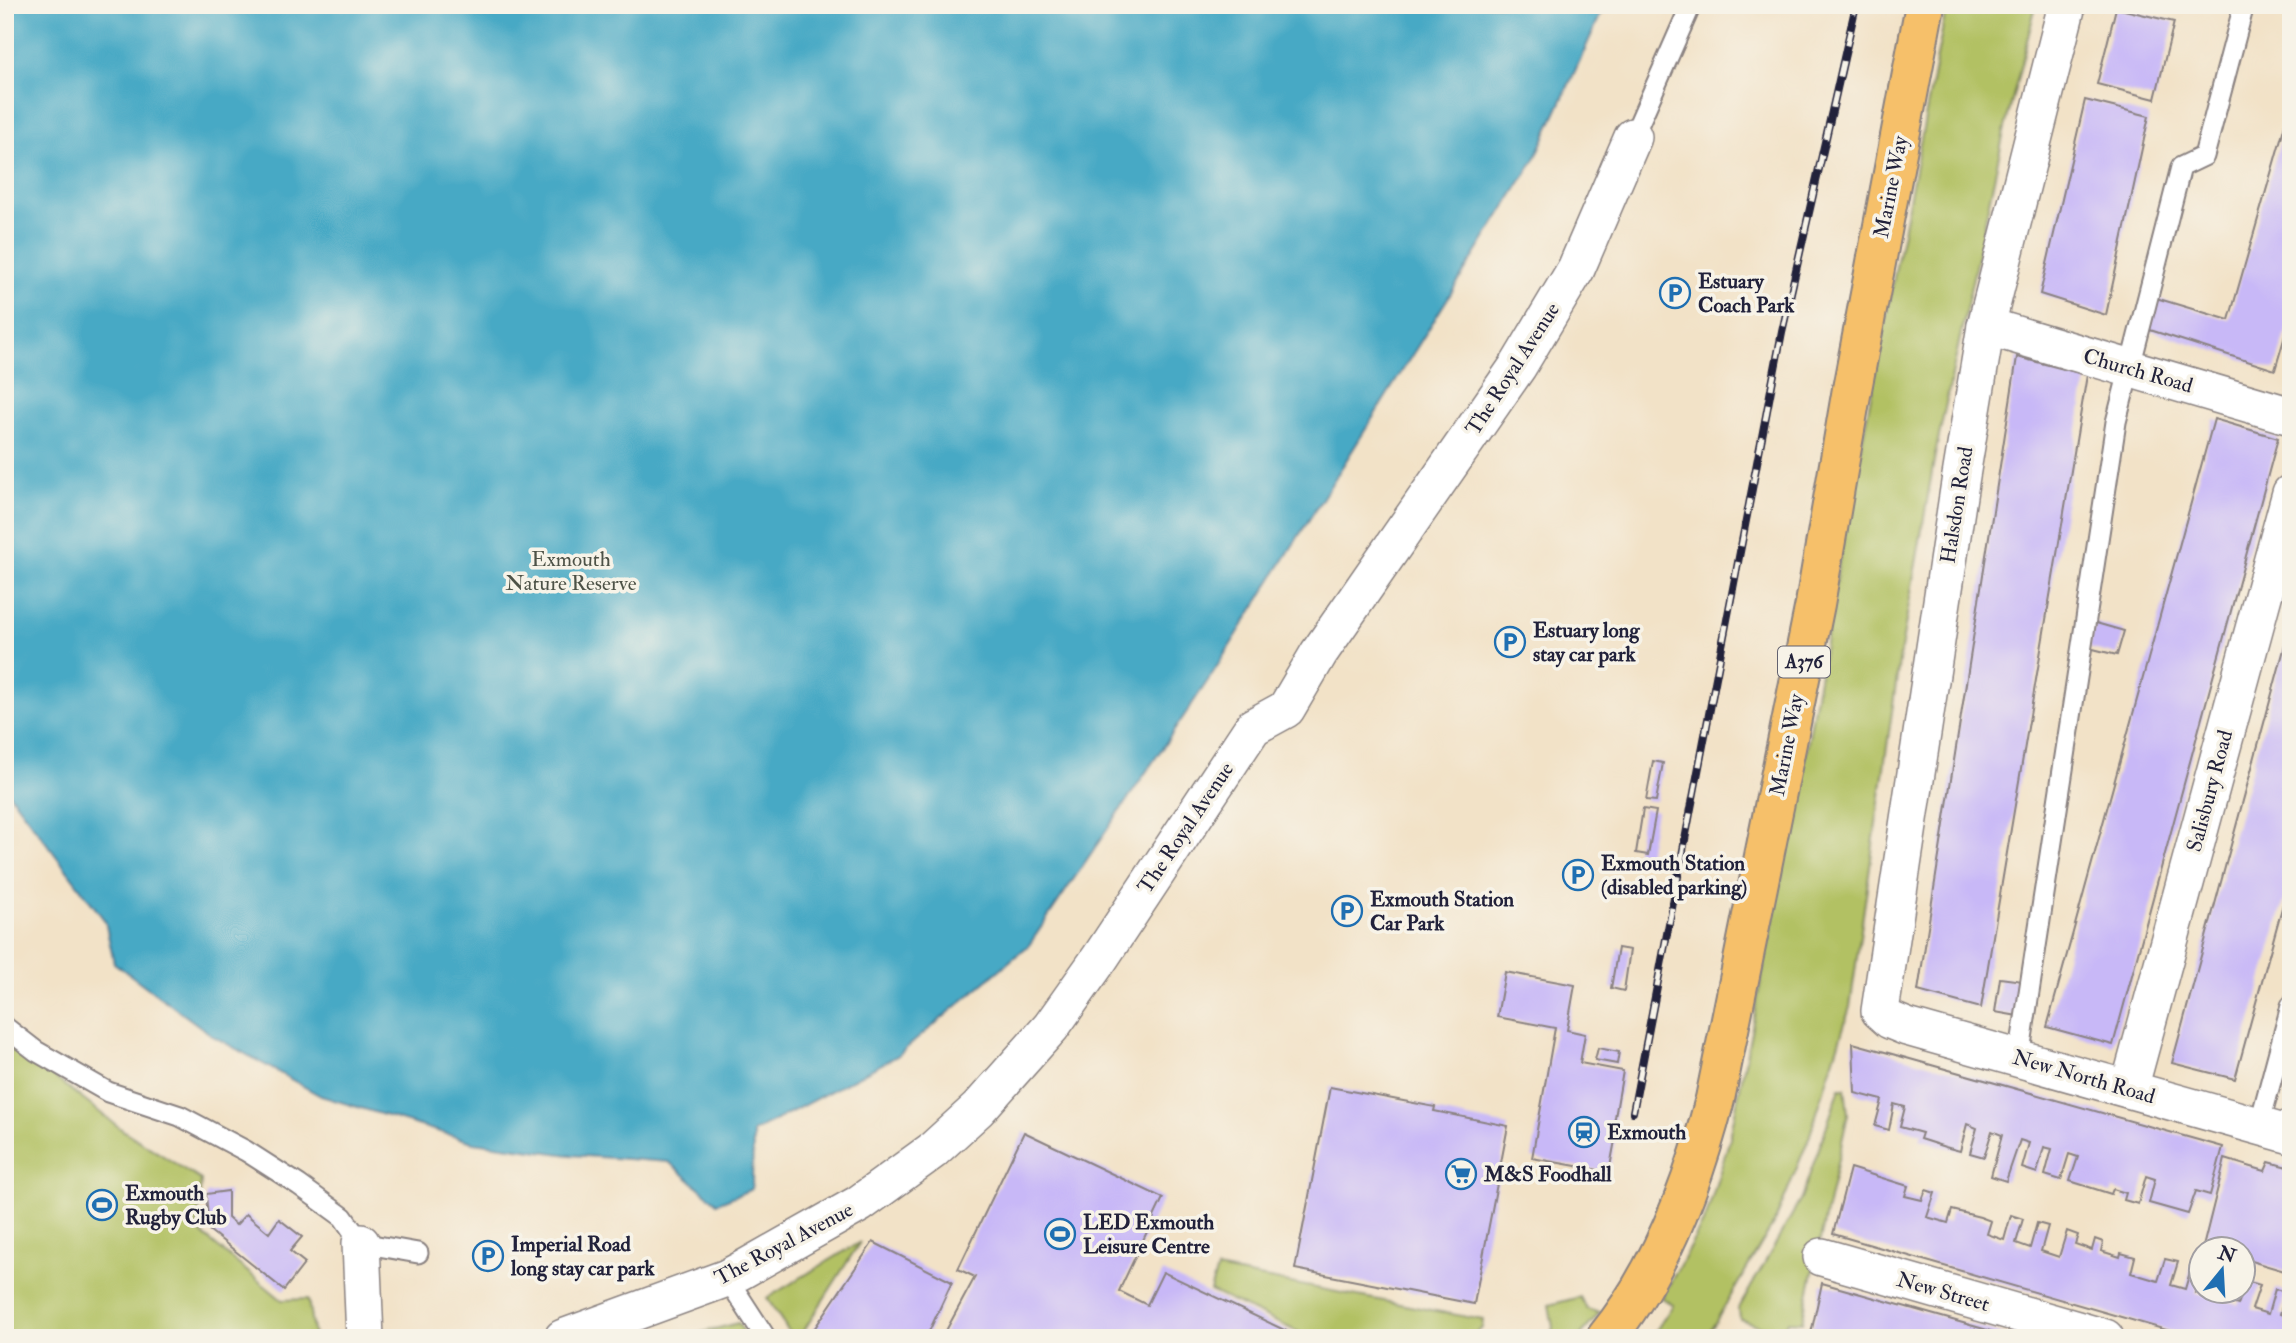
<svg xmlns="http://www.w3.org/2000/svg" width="2296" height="1343" font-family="'IM FELL Double Pica',serif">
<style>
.green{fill:#b2c164;stroke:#6a7250;stroke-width:2}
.water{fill:#46a9c5;stroke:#346680;stroke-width:2}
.building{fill:#c8b8f7}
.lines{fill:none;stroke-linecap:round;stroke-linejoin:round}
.lane-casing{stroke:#8a8281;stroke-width:23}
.street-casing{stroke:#8a8281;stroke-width:40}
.highway-casing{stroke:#8a8281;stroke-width:42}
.lane{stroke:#fff;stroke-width:19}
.street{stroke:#fff;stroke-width:37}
.highway{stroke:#f6c06b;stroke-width:38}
.rail-casing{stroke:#22223b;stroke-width:8}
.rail{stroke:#f7f3e8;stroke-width:5;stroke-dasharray:16;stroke-linecap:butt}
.labels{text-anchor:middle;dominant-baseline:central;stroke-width:7;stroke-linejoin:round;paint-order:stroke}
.shield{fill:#f7f3e8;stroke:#62616f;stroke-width:2}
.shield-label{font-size:19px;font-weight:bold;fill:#22223b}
.street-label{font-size:21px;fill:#22223b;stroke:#f7f3e8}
.poi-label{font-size:21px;font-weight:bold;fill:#22223b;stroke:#f7f3e8;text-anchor:start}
.park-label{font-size:21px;fill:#4d5247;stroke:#f7f3e8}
</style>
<rect width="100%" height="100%" fill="#f7f3e8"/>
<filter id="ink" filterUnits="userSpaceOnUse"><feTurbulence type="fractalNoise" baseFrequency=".0143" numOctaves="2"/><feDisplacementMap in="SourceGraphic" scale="14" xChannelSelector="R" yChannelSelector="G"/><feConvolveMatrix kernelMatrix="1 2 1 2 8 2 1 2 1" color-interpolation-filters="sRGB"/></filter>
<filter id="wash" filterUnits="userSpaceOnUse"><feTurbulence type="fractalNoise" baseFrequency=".00686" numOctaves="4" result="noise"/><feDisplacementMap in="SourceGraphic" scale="28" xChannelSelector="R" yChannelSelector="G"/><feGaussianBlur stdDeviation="1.57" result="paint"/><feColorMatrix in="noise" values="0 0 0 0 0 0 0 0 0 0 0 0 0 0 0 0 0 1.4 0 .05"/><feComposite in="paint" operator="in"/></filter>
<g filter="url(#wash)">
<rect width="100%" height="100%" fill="#f2e2c7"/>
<g class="green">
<path d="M1947,5h89l-32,127 -69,323 -35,200 -50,352 -41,131 -33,81 -70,119h-55l22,-33 -11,-7 44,-81 24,-79 76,-384 35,-204z"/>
<path d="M5,1042l23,12 26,23 70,54 77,49 -4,50 85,70 26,-1 6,39h-309z"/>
<path d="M1840,1088h5l3,26 -46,208 -14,-1 -6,13 -42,-15 -1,-11 62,-109z"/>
<path d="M860,1242l-61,96h-6l-26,-40z"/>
<path d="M1217,1269l266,51 -1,8 -11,10h-160l-101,-47z"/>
<path d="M1580,1297l7,12 13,4 -22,25h-28l3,-11 -4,-22z"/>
<path d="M738,1323l10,15h-46l-2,-5z"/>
</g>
<path class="water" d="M5,5h1600l-70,154 -324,517 -182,269 -132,111 -144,76 -1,57 -35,14 -48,-41 -99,-7 -97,-13 -152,-46 -108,-60 -99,-73 -9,-42 -100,-133z"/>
<g id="blocks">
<g class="building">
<path d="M2116,8l58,14 -19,77 -58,-15z"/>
<path d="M2085,100l64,16 -43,199 -66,-21z"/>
<path d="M2290,107l1,208 -16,55 -128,-41 9,-31 73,22z"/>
<path d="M2017,357l70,18 -106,633 -63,-17z"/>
<path d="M2214,419l64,19 -165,607 -66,-18z"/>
<path d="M2096,623l28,8 -7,24 -28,-7z"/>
<path d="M2290,627l1,248 -56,204 -63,-16z"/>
<path d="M1653,761l10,2 -7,38 -10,-1z"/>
<path d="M1643,809l13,2 -8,44 -12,-2z"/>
<path d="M1618,948l12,2 -6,41 -13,-3z"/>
<path d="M1505,972l70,13 -8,45 18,4 -5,29 43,8 -10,58 4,1 -8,42 -77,-14 23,-130 -58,-11z"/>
<path d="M2000,978l23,3 -5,35 -23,-4z"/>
<path d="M1853,1043l370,104 -13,48 -14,-4 -8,23 -39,-11 6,-24 -9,-3 -8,28 -14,-4 2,-7 -13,-4 -2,5 -41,-13 8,-24 -9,-3 -8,26 -16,-5 7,-26 -8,-2 -7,26 -15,-5 7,-25 -9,-3 -14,41 -15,-5 11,-41 -10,-4 -8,26 -14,-4 7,-25 -10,-4 -7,27 -15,-4 -25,-8 2,-6 -22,-6 5,-20 -11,-3 -5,26 -14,-4 7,-26 -27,-7z"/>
<path d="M1598,1048l21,4 -2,12 -22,-4z"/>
<path d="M1330,1087l105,20 -1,4 74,15 -34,178 -179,-35z"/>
<path d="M1024,1132l139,66 -44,93 28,14 16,-33 138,66h-359l33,-61 -17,-8z"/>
<path d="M2225,1159l40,12 4,-9 22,6v105l-47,-14v-11l-41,-1z"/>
<path d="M1850,1168l58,18 -3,10 17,4 4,-10 9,3 -8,24 21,6 4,-13 28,7 11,4 -4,13 17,6 7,-25 12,4 -7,24 14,5 7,-25 11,3 -7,25 18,6 8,-26 11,4 -3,9 17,6 3,-11 8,3 -2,9 19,6 1,-4 14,4 -4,16 27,8 7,-22 13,3 -7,23 14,4 7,-24 10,3 -6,25 15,4 2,-6h16l-3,10 12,4 8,-24 14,4 -8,24 16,5 7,-25 11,3 -6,22 11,3v21h-97l-361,-104z"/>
<path d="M228,1191v27l8,7 10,-11 23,19 10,-14 23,18 -12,14 15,12 -21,27 -75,-60 -3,-36z"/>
<path d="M873,1242l79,40 -26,56h-118z"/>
<path d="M1822,1283l162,46 27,9h-201z"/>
</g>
</g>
</g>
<g filter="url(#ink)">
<use href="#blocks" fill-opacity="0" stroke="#8a8281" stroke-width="2"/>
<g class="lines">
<g class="lane-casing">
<g id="lane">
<path d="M1633,137l58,-132"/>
<path d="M5,1027l31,24 72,41 72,24 66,35 53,34 44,32 18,26 57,10"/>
<path d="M2019,1058l97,-636 65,-255 23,-11 40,-151"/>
<path d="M2259,1126l32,-120"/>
<path d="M727,1278l39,60"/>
</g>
</g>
<g class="street-casing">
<g id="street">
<path d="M2067,5l-81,321 -25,150 -81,535 10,9 17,7 384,108"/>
<path d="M1986,326l305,90"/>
<path d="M2129,1089l162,-596"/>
<path d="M361,1243l4,95"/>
<path d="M1822,1257l283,81"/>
<path d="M563,1338l164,-60 15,-8 117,-66 73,-53 46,-42 73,-82 49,-69 153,-231 33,-18 33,-56 199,-287 58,-97 57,-132"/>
</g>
</g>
<g class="highway-casing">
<path id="highway" d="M1606,1338c55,-67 88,-157 109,-239l100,-495 37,-215 73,-384"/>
</g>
<use href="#lane" class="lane"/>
<use href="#street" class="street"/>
<use href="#highway" class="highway"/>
<g class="rail-casing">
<path id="rail" d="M1633,1112l149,-780 74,-327"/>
</g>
<use href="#rail" class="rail"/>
</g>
</g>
<defs>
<g id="parking-ring" transform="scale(1.575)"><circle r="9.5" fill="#f7f3e8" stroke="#1f6fb2" stroke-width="1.5"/><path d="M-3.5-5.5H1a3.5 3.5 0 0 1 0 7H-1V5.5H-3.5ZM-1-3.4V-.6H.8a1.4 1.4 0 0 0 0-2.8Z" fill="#1f6fb2"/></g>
<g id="station-ring" transform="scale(1.575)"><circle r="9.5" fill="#f7f3e8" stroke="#1f6fb2" stroke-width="1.5"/><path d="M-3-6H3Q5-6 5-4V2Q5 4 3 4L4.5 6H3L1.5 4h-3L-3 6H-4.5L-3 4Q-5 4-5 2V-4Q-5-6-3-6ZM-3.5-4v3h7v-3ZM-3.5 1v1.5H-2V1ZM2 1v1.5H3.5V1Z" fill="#1f6fb2"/></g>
<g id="supermarket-ring" transform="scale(1.575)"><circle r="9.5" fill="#f7f3e8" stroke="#1f6fb2" stroke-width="1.5"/><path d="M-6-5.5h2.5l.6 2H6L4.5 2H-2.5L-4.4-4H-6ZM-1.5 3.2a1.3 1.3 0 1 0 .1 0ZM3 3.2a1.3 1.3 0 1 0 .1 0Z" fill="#1f6fb2"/></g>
<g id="stadium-ring" transform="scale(1.575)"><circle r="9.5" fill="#f7f3e8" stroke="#1f6fb2" stroke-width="1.5"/><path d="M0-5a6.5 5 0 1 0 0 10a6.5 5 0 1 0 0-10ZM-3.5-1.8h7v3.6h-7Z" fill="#1f6fb2"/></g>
</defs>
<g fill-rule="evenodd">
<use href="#parking-ring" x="1675" y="293"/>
<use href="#parking-ring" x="1510" y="642"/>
<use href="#parking-ring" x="1578" y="875"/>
<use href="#parking-ring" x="1347" y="911"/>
<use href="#station-ring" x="1584" y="1132"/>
<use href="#supermarket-ring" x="1461" y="1174"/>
<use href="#stadium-ring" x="102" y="1205"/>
<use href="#stadium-ring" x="1060" y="1234"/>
<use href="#parking-ring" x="488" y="1256"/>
</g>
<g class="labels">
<rect class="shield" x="1778" y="646.5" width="52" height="31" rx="5"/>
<g class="shield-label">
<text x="1804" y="662">A376</text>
</g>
<g class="street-label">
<text transform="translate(1891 187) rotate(-79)">Marine Way</text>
<text transform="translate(1513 369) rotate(-57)">The Royal Avenue</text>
<text transform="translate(2138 371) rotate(16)">Church Road</text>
<text transform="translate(1957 505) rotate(-81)">Halsdon Road</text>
<text transform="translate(1787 745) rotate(-79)">Marine Way</text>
<text transform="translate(2210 791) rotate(-75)">Salisbury Road</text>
<text transform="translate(1186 828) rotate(-56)">The Royal Avenue</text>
<text transform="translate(2084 1077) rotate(16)">New North Road</text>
<text transform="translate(784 1244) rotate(-28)">The Royal Avenue</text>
<text transform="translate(1943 1292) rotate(16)">New Street</text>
</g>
<g class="poi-label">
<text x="1698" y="281">Estuary<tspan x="1698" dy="24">Coach Park</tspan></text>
<text x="1533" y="630">Estuary long<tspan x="1533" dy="24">stay car park</tspan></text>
<text x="1601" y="863">Exmouth Station<tspan x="1601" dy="24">(disabled parking)</tspan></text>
<text x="1370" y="899">Exmouth Station<tspan x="1370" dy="24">Car Park</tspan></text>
<text x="1607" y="1132">Exmouth</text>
<text x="1484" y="1174">M&amp;S Foodhall</text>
<text x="125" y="1193">Exmouth<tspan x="125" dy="24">Rugby Club</tspan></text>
<text x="1083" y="1222">LED Exmouth<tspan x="1083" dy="24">Leisure Centre</tspan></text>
<text x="511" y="1244">Imperial Road<tspan x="511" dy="24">long stay car park</tspan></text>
</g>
<g class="park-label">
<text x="571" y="559">Exmouth<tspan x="571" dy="24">Nature Reserve</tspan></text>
</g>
</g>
<rect width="2296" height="1343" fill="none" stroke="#f7f3e8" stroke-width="28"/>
<g transform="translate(2222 1270) rotate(18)"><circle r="33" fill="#f7f3e8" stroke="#a29fa3" stroke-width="2"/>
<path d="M0-5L12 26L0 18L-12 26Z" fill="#1f6fb2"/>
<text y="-10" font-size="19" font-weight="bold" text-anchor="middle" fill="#22223b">N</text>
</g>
</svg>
